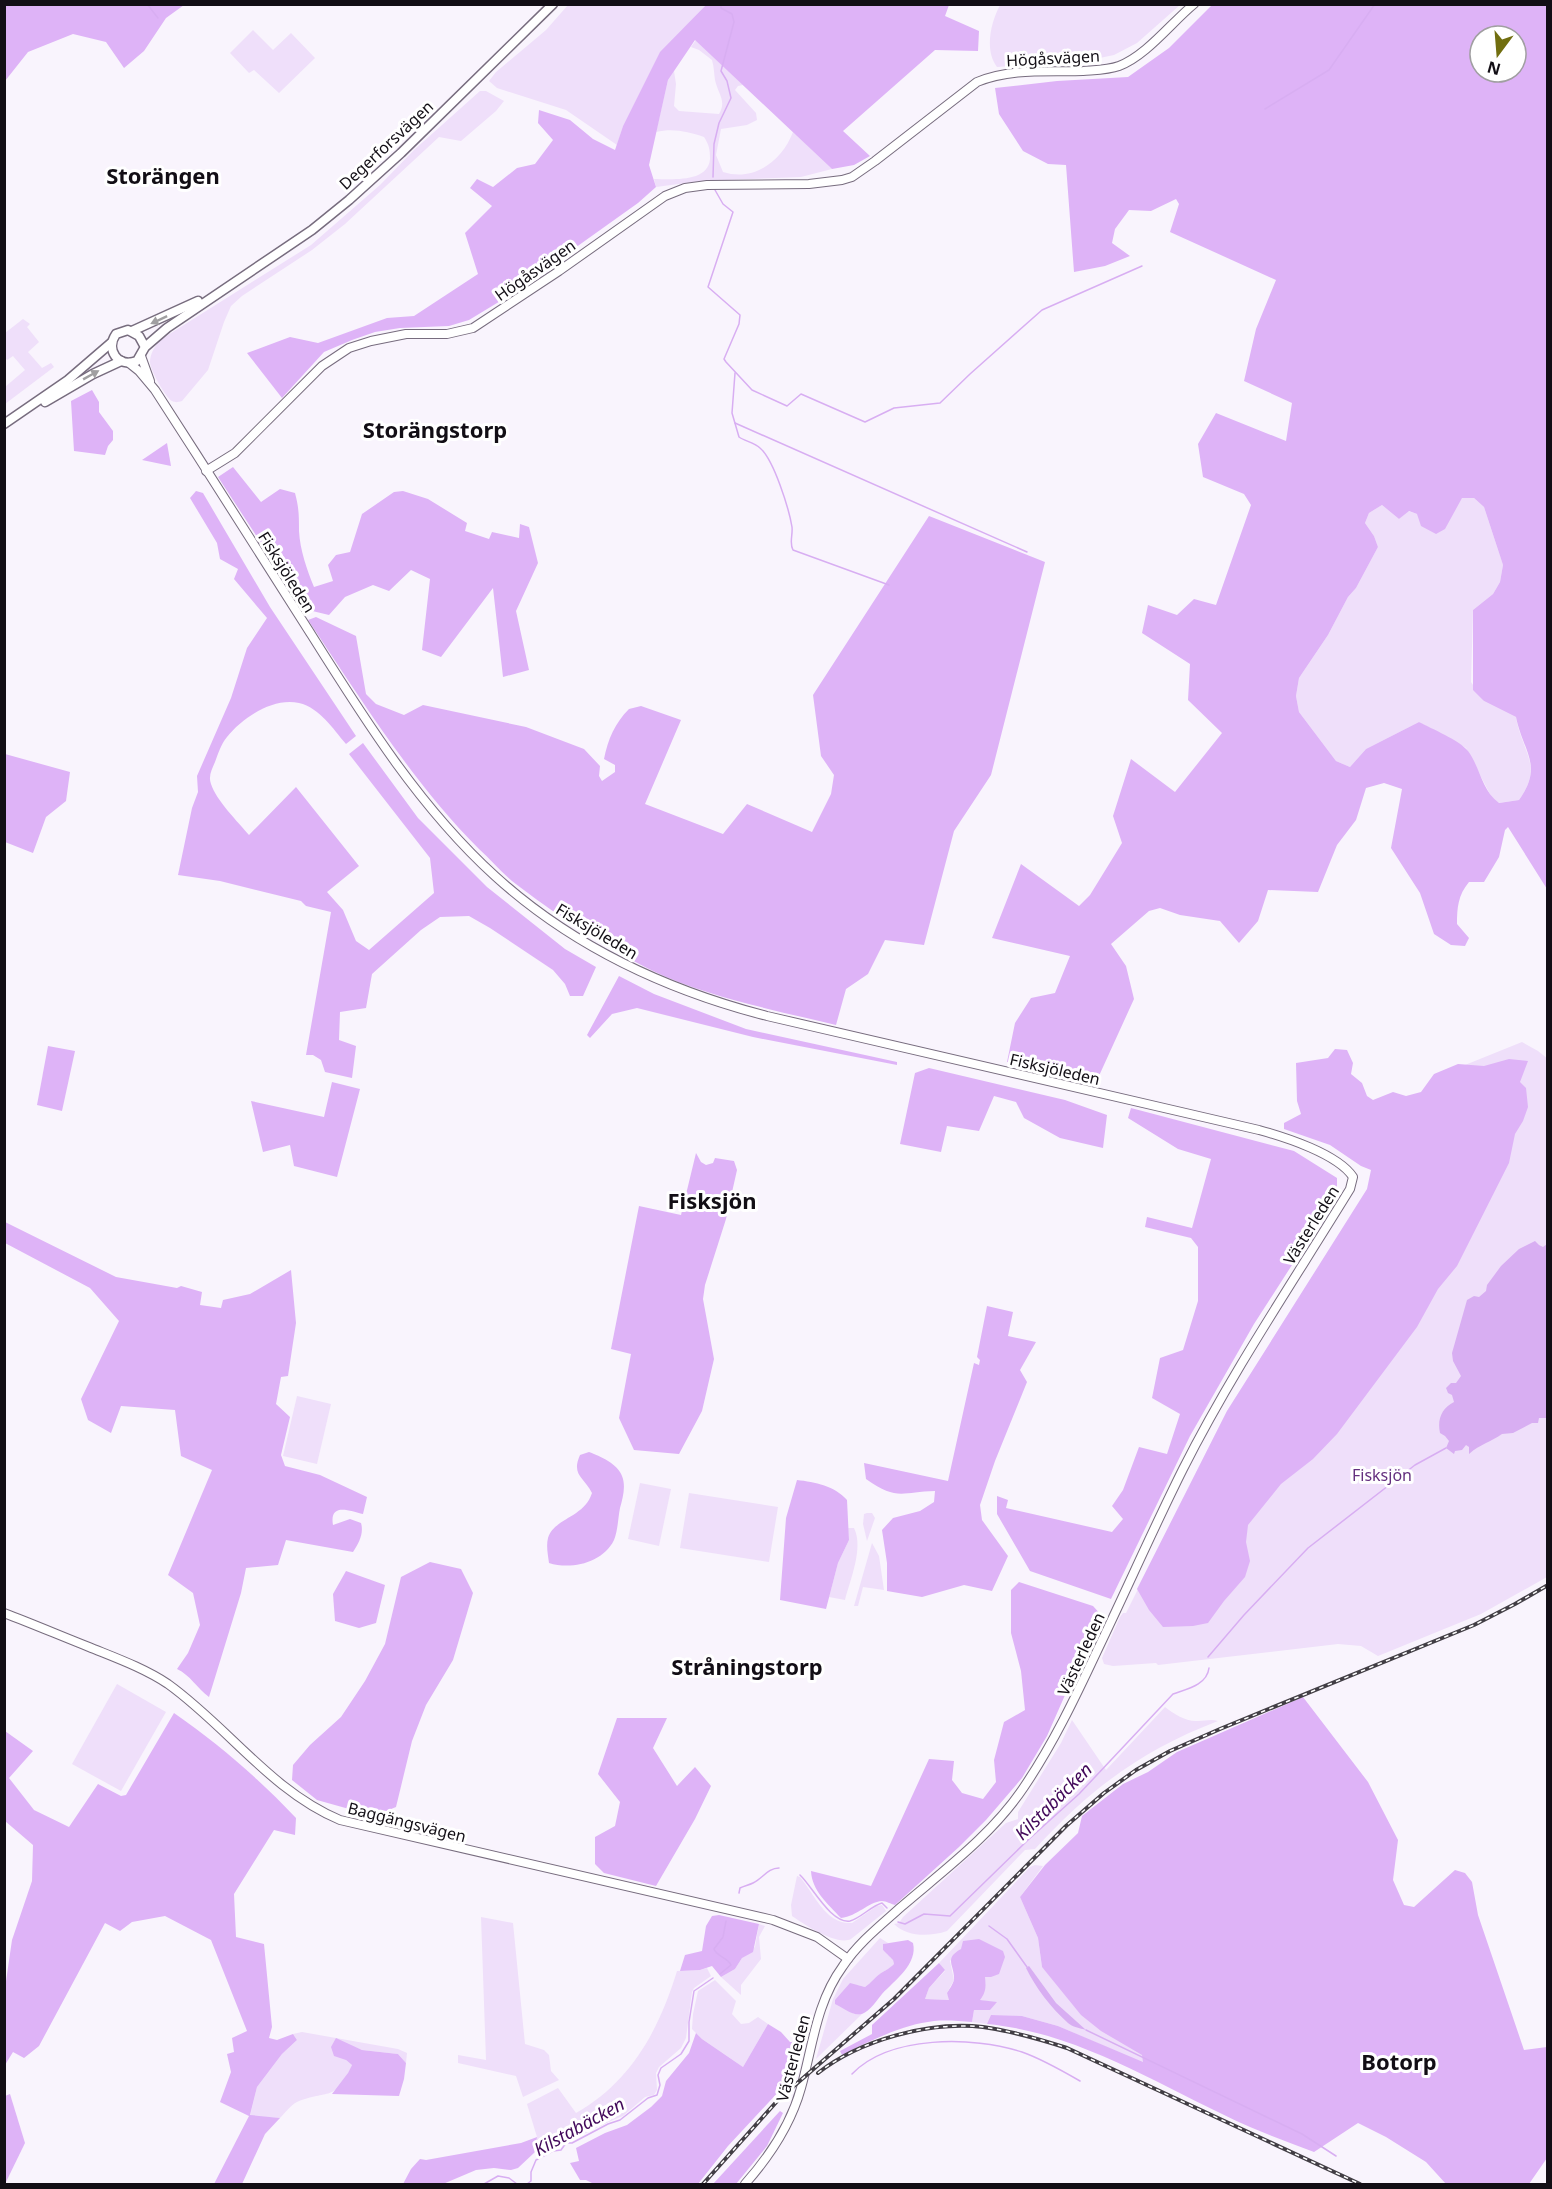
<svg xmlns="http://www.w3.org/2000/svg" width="1552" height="2189" font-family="'Noto Sans',sans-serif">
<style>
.green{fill:#efdffa}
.forest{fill:#deb3f7;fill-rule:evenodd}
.water{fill:#d8aef2}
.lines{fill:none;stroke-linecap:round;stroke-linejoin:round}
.stream{stroke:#d8aef2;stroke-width:1.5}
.tertiary-casing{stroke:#776c7e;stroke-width:10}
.secondary-casing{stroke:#776c7e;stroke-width:11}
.tertiary{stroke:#fff;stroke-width:8}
.secondary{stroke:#fff;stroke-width:8}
.rail-casing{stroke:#423e45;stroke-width:4}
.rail{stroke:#fff;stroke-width:1.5;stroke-dasharray:4.5;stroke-linecap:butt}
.oneway{fill:#a09fa1}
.labels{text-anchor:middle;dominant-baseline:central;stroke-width:6;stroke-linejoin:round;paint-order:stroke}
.street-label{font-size:16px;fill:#120e15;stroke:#fff}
.park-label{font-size:16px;fill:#632f7e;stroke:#fff}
.water-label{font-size:18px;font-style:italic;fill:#42095a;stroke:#fff}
.district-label{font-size:22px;font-weight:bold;fill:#120e15;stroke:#fff}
</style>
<rect width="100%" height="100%" fill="#f9f4fd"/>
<g class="green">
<path d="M568,5h138l-46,48 -37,73 -6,19 -51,-35 -69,-22 -8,-7 7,-9 50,-42z"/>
<path d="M1000,5v-1l180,1 -43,38 -23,12 -24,5 -93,7c-13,-17 -6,-45 3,-62z"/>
<path d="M253,30l20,20 18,-17 24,25 -36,35 -25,-23 -5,3 -19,-20z"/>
<path d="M696,40l47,45 -5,1 -3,4 21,23 1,7 -10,5 -26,4 -5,26 7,17c31,10 59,-11 70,-40l39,37 -31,8 -100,4 -45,6 -2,-8c17,0 54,4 56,-20 0,-10 -1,-14 -6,-22 -16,-5 -30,-9 -48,-5l12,-52 6,-9 2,13 -2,22 5,5 40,3c8,-13 -1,-20 -4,-34 -1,-7 -1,-13 -3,-20l-13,-10 -8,-3z"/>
<path d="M480,91h6l18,10 -8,10 -35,30 -22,-4 -94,87 -33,26 -70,46 -11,10 -7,16 -16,48 -26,31c-4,1 -6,2 -10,0 -6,-3 -22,-31 -22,-39 0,-8 5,-16 10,-22l151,-95 69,-60 34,-35z"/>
<path d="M23,319l7,5 -3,3 12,15 -11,10 14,16 9,-5 3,4 -49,37v-17l20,-17 -12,-14 -6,4 -2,-3v-24z"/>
<path d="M1462,498h12l10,9 19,58 -3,17 -7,12 -20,16 -2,72 13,19 32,16c6,36 28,48 3,83l-21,3 -6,-5 -26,-50 -47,-26 -53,27 -16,18 -14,-6 -37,-49 -3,-16 3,-18 29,-43 20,-38 8,-9 22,-41 -4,-11 -9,-13 4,-10 13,-8 17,14 9,-8 9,3z"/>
<path d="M1522,1042l16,9 10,8 -1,518 -66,37 -103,42 -17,-10 -23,-2 -180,21 -2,-2 -43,3 -9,-2 -2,-6 18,-41 3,-4h3l101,-202 155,-244 83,-102z"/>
<path d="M297,1396l34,8 -14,60 -34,-8z"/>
<path d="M640,1483l31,6 -12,57 -31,-7z"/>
<path d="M689,1493l89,14 -9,55 -89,-14z"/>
<path d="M867,1513h5l3,5 -8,23 -4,-17 1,-10z"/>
<path d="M848,1528h6c10,20 -4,52 -9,72l-16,-3 9,-34 11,-23z"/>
<path d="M872,1543l7,13 5,34 -21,-3 -5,19h-4z"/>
<path d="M117,1684l49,28 -45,79 -49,-27z"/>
<path d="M1165,1707c9,7 21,15 33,14 7,0 13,-2 20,0 -76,29 -128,68 -183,128l-10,1 -78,81c-18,6 -40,6 -53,-7l5,-1 4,-6 103,-94 12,-4v-7l43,-69 11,-23 34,50z"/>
<path d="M1035,1865l8,1 -23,31 18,41 4,29 81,76 20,12v8l-85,-37 -36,-10 -30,-1 -5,9 -15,-2 2,-12 23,-7 -18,-3 -18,-51 -11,12 4,19 -7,13 3,7 -25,-1 4,-11 16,-17 -6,-8 91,-96z"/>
<path d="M797,1876l3,1c15,18 26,48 52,46l25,-17 5,-1 4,6 -35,28c-14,7 -46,-14 -59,-23l-1,-11z"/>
<path d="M481,1917l32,6 12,121 19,6 5,5 2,16 8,9 -36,17 -7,-21 -58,-13v-8l28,5z"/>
<path d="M759,1924l6,2 -6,11 2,22 -20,26v10l-20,-18 14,-8 7,-11 13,-11z"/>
<path d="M880,1938l8,5 -4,1 -1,6 10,10 1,4c-4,5 -8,6 -13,9 -6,4 -10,10 -16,14 -16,-6 -19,4 -29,13l18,14 7,1 -45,44 17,-60 10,-20z"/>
<path d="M707,1968l4,8 -17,12 -2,4 -6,46 -5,10 -22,19 -3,6 1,17 -3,5 -9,2 -22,19 -10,4 -40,19 -32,13h-6l2,-15 -10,-33 31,-16 18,25c55,-31 83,-83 101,-142l23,-1z"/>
<path d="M715,1980l21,21 -4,13 9,10 8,-1 9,-6 10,7 -25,43 -41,-28 -10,-10 1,-15 5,-23z"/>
<path d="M302,2032l96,17 9,4 -1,10 -8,-9 -36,-4 -18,-7 2,17 6,5c-17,38 -24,24 -55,37 -6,3 -12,11 -17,16l-30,-2 7,-29 25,-33 15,-14 -4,-6z"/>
</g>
<g class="forest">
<path d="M5,4h179v1l-18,13 -22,33 -20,17 -18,-26 -33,-8 -45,18 -23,29z"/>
<path d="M1213,4l334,1v884l-39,-62 -3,3 -6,27 -15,25h-15c-11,13 -12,26 -12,42l12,14 -4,8 -14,-1 -17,-11 -14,-41 -29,-45 11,-59 -18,-6 -18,5 -10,32 -19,25 -19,47 -50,-2 -10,31 -19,22 -19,-22 -40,-6 -20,-7 -11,3 -38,33 15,22 8,33 -36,79 -91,-16 8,-39 16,-25 24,-5 15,-37 -78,-18 29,-74 58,42 11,-11 32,-52 -9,-27 18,-57 44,33 47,-59 -34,-33 2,-36 -48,-31 6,-28 29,10 17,-16 22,6 35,-100 -7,-11 -41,-17 -5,-33 18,-31 70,28 6,-38 -48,-22 12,-52 20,-49 -106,-48 9,-28 -3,-5 -25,12 -22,-1 -14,19 -3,14 18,13 -25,10 -31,6 -8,-107 -18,-1 -25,-13 -24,-37 -4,-26 62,-7 71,-4 41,-29zM1480,36h36v36h-36zM1462,498h12l10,9 19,58 -3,17 -7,12 -20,16v80l11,11 32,16c7,35 28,48 3,83l-20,3c-17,-12 -19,-36 -31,-52 -9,-11 -36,-22 -49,-29l-53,27 -16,18 -14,-6 -37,-49 -3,-16 3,-18 29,-43 20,-38 8,-9 22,-41 -4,-11 -9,-13 4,-10 13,-8 17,14 10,-8 8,3 4,12 15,8 9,-5z"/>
<path d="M706,5h243l-4,11 34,15 -1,20 -43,-1 -92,81 27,25 -16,9 -22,4 -137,-129 -27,40 -19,85 7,22 -18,16 -136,97 -33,20 -20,6 -49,2 -25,4 -23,8 -28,12 -42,46 -35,-45 43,-16 28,6 69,-25 27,-2 64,-42 -13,-41 27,-27 -22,-18 7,-9 16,8 24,-19 18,-4 18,-24 -15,-17 1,-13 31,10 23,19 22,11 8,-24 37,-74z"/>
<path d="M92,390l7,12v10l14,19v9l-5,6 -3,9 -31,-4 -3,-50z"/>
<path d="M167,443l4,23 -29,-6z"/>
<path d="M233,467l28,35 19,-13 15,4c4,15 4,23 4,38 1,19 8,39 15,56l19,-6 -5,-16 8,-10 14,-3 12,-38 32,-22 9,-1 25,8 39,24 -2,8 24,8 3,-7 27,6 1,-14 9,3 9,36 -22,48 13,59 -26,7 -10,-89 -52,69 -19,-7 8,-71 -19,-9 -22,21 -16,-6 -28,12 -16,18 -25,-6 -86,-132z"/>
<path d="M196,491l7,2 67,114 86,129 -10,8c-13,-15 -26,-36 -47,-41 -26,-6 -57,15 -72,34 -6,7 -9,17 -12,25 -3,7 -7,14 -4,22 5,16 27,38 38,51l47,-48 63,79 -32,26 16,18 13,31 13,9 65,-57 -4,-35 -81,-104 14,-11 55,75 69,69 78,62 31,18 -13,29h-13l-5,-12 -12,-14 -63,-42 -21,-12 -29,1 -19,13 -49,44 -6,34 -26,4 -1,28 17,6 -4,32 -27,-6 -4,-12 -8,-5h-7l25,-143 -25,-6 -5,-5 -81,-20 -42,-6 14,-67 6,-16 -1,-16 34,-78 16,-50 20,-30 -33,-39 4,-10 -18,-10 -3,-16 -27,-45z"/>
<path d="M929,516l116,46 -54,213 -37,56 -30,114 -39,-5 -17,34 -22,15 -10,36c-61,-15 -126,-27 -183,-54 -47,-23 -100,-58 -141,-90 -12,-10 -22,-22 -33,-32 -67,-67 -118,-150 -171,-229l8,-3 40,19 10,58 10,10 28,11 19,-10 103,22 58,22 16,17 -1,10 3,5 13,-9v-7l-11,-6c4,-20 11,-36 25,-50l12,-3 40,14 -36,84 78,30 24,-30 65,28 19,-38 3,-19 -13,-19 -8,-61z"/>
<path d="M5,754l65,18 -4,29 -20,16 -13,36 -28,-11z"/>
<path d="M619,976l35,18 92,35 151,33v3l-144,-28 -116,-29 -25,6 -22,24 -3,-3z"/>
<path d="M48,1046l27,5 -13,60 -25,-6z"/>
<path d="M1335,1049l12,1 6,13 -2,11 11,9 5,13 6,4 20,-8 13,4 15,-4 13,-18 24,-10 26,2 25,-7 19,2 -8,21 6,6 2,19 -5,14 -8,13 -6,29 -52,103 -19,23 -21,38 -80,107 -24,25 -32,25 -33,41 -2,17 4,19 -5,16 -21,24 -16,22 -15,3 -30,1 -14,-17 -12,-21 90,-178 140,-222 4,-19 -10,-4 -31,-21 -46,-16v-6l17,-9 -4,-13 -1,-38 32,-5z"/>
<path d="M929,1068l136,32 42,15 -4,33 -43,-10 -36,-20 -8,-16 -22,-6 -15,35 -32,-5 -6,26 -41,-8 15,-71z"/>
<path d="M332,1082l28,7 -23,88 -43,-11 -4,-21 -27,7 -12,-51 73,16z"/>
<path d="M1131,1108l163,43 43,27v17l-83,129 -64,112 -79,163 -81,-28 -33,-57v-18l11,4 -2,8 106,24 11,-13 -11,-13 11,-16 16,-43 28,7 13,-40 -28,-16 8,-40 23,-8 15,-49v-54l-7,-9 -46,-11 2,-10 45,11 19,-69 -33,-10 -50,-31z"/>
<path d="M696,1153l5,9 5,3 7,-2 2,-5 19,3 3,9 -11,49 -21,66 -2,14 11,60 -12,52 -23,43 -45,-4 -15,-32 12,-64 -20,-5 28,-143 42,9z"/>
<path d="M5,1222l111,55 61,11 4,-2 21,6 -2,13 21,3 2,-8 27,-6 41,-24 5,53 -8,53 -7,1 -5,27 14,13 -9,38 4,11 35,9 47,22 -4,17c-13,-3 -34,-12 -30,11l17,-6 11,4c3,10 -2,20 -8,29l-67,-12 -8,25 -32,3 -5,25 -32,104c-12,-9 -19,-22 -32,-28l11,-16 12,-28 -7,-32 -25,-18 44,-105 -31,-14 -6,-46 -54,-4 -10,27 -23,-13 -7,-21 38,-78 -29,-33 -85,-45z"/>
<path d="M987,1306l26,6 -5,24 28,6 -16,28 7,12 -32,79 -15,44 2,15 26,36 -16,35 -28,-6 -42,12 -35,-6v-28l-5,-33 11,-12 27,-7 14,-9 1,-11c-34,1 -38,10 -69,-12l-2,-16 84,18 26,-118 5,2 1,-5 -3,-3z"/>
<path d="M589,1452c11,4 29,12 33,24 4,10 1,21 -2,32 -2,10 -2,22 -6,32 -11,23 -43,30 -65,23 -1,-8 -3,-17 -1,-25 6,-20 36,-20 44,-45 -8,-16 -21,-18 -12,-38z"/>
<path d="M797,1480c18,2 38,6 50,20l2,40 -11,23 -12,46 -46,-9 6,-82z"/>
<path d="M430,1562l31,7 12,24 -20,67 -27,45 -14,36 -16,66 -22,9 -57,-16 -25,-20 1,-15 17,-20 31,-28 24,-36 20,-37 16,-67z"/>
<path d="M346,1571l39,14 -9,38 -17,5 -24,-7 -2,-27z"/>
<path d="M1019,1582l74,24 10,11 -4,14 -19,19 -11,36 -22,50 -25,42 -36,42 -27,27 -64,58c-4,-1 -9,-4 -13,-4 -14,1 -24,15 -41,17 -13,-14 -29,-27 -30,-47l60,15 58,-127 25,2 -2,19 10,13 21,6 13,-17 -2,-22 10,-38 21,-12 -4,-39 -10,-38v-43z"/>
<path d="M1303,1697l65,85 30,58 -5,40 11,25 10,2 41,-37 10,3 7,9 6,33 46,135 23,-3v111l-18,26h-83l-20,-22 -40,-25 -28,-14 -44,29c-21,-8 -43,-16 -64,-25 -86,-38 -168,-94 -263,-103l4,-9 31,1 36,10 85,36 -1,-7 -41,-24 -20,-16 -39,-48 -4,-29 -18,-41 25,-32 33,-32 4,-17 41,-32 25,-12 29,-20z"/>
<path d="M174,1713c45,31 85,66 122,105l-1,17 -21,-5 -40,64 2,43 28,7 8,83 -3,11 8,2 16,-6 4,6 -15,14 -25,33 -7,28 30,3 -15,16 -23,50h-28l35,-68 -29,-14 11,-30 -4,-18 7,-2 -2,-14 15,-7 -36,-91 -46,-24 -33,6 -12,9 -15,-8 -66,123 -15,12 -11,-6 -8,13v-77l7,-48 20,-59 1,-36 -28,-24v-90l28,20 -24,27 25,32 35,17 29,-43 23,12 5,-1z"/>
<path d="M617,1718h50l-14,30 24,38 18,-19 16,19 -16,33 -39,67 -52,-13 -9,-9v-27l20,-11 5,-24 -22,-28z"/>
<path d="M719,1915l40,9 -6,28 -11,6 -7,11 -14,8 -9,-11 -12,4 -20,1 5,-16 17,-4 4,-25 6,-10z"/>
<path d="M979,1939l24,12 2,6 -6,17 -8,3h-6c1,10 1,15 -5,23l17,2 -7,8h-16l-2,12c-13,-1 -26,-2 -38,-1 -33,4 -62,19 -92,34l-2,-4 32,-17v-9l67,-62 6,7 -16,18 -4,11 24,1 -2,-7c2,-3 6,-9 7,-13 1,-15 -11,-21 7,-31l2,-8z"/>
<path d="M908,1940l5,3c5,21 -18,37 -31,51 -5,6 -12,17 -20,20 -8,3 -20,-7 -27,-10v-4l15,-17 15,4c6,-4 10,-10 16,-14 5,-3 8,-4 13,-9l-1,-4 -10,-10v-6z"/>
<path d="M768,2024l13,8 9,10h12l-7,32 -67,72 -30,38h-104l-8,-4h-6l-10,-17 9,-2 -3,-13 29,-15 22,-8 24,-18 11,-11 4,-15 23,-28 7,-20 6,6 41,28z"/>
<path d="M336,2038l26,12 36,4 8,9 -2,16 -5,17 -67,-2 16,-21 4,-8 -6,-5 -12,-4 -3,-9z"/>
<path d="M10,2094l15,49 -20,41v-88z"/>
<path d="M780,2111l3,2 -16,33 -31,38h-23z"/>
<path d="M537,2137l-2,15 -17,16 -7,2 -17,-2 -18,2 -33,14h-40l8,-15 9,-10 6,1 95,-17z"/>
</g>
<g class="water">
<path d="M1535,1241l4,4 4,2 4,-3v174h-8l-1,5h-6l-19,10 -11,1c-11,8 -22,10 -33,20v-7l-3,-2 -4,5 -7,1 -1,3 -8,-6 3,-7 -4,-5 -5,-3c-3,-14 2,-25 14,-31l-2,-7 -4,-2 -2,-5 5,-5h5l5,-7 -8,-15 -1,-8 15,-53 7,-4 5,1 7,-6 1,-6 14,-19 18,-17z"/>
<path d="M1029,1966l27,37 30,27c-6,-2 -14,-3 -18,-7 -18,-16 -32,-35 -42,-55z"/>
</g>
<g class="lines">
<g class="stream">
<path d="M147,4l11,14"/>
<path d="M1265,109l64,-39 46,-66"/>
<path d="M713,177l1,-33 5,-21 12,-25 -4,-17 -6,-10 13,-49 -2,-8 -11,-6v-4"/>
<path d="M715,190l8,14 10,8 -25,75 32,28 -1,9 -15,35 2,3 26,28 35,16 14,-12 64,28 29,-14 46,-5 30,-29 72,-64 100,-44"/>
<path d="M735,373l-3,40 7,24c6,4 16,6 21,11 14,12 29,61 32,79 1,8 -3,16 1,23l96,35"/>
<path d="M735,423l292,129"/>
<path d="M1208,1657l36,-42 64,-67 107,-83 31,-17"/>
<path d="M800,1875c12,11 31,49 50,46 11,-3 21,-15 32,-18l5,5"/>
<path d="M739,1893l1,-5c4,-2 9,-3 13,-5 10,-5 15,-15 26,-15"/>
<path d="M898,1922l7,2 19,-10 26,2 79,-77 50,-45 94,-100c14,-5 34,-9 36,-26"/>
<path d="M989,1926l18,13 20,28"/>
<path d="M720,1974l11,-9c-4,-8 -14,-8 -17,-16l9,-12 3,-16"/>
<path d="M1086,2030l216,104 34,22"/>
<path d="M852,2074c37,-39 121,-38 170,-22 20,7 39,18 58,29"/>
<path d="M484,2184l14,-8 11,2 8,6"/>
<path d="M527,2184l4,-3v-9l5,-12 17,-9 8,-1 5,-7h6l36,-19 12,-4 28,-22 9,-3 3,-10 -2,-10 3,-7 20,-14 8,-13v-19l5,-31 19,-13"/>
</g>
<g class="tertiary-casing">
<g id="tertiary">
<path d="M141,356l9,25"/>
<path d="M129,363l10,8 16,19c52,80 103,161 154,241 54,86 110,176 186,245 77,70 171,114 272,140l492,114c26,7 79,24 94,47l-3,12c-57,93 -118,183 -167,280 -30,60 -57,122 -86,182 -22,47 -44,93 -73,136 -32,48 -80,83 -123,120 -20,18 -43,36 -58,59 -27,37 -30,79 -42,122 -10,36 -32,69 -56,96"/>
<path d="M206,471l29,-18 87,-87 27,-18 22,-7 35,-7h41l26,-6 86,-57 106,-75 20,-8 22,-3 102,-1 33,-4 10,-3 23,-16 102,-79c33,-14 71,-10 106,-11 12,-1 25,-1 36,-5 27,-10 52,-43 75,-62"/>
<path d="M4,1613c29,11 57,23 85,34 27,11 55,21 79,37 60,43 103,107 172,136l433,100 44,17 31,22"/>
</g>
</g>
<g class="secondary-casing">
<g id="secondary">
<path d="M132,331l66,-30"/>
<path d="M145,347l-6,-11 -11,-6 -12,4c-11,16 2,34 21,27l8,-14 22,-19 145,-98 37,-30 52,-47 152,-149"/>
<path d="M45,402l48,-28 28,-13"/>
<path d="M4,424l64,-44 43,-37"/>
</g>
</g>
<use href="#tertiary" class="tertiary"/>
<use href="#secondary" class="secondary"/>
<g class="rail-casing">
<g id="rail">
<path d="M818,2073c42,-33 111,-52 165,-46 29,4 56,12 84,21l293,136"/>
<path d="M703,2184l76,-85 115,-100 172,-173 38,-33 32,-23 34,-19 50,-22 254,-104 41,-21 33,-19"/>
</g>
</g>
<use href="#rail" class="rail"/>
</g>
<defs><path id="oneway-solid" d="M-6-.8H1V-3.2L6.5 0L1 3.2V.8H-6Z" transform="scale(1.5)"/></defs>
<g class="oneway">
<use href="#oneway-solid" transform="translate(159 320) rotate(155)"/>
<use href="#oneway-solid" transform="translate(91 375) rotate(-29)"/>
</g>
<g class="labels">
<g class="street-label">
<text transform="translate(1053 58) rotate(-3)">Högåsvägen</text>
<text transform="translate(386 145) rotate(-43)">Degerforsvägen</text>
<text transform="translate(535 270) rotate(-35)">Högåsvägen</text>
<text transform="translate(287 572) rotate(58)">Fisksjöleden</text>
<text transform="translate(597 931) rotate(31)">Fisksjöleden</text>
<text transform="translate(1055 1069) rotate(13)">Fisksjöleden</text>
<text transform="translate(1311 1225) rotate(-58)">Västerleden</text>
<text transform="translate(1081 1654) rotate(-65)">Västerleden</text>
<text transform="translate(407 1822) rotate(14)">Baggängsvägen</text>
<text transform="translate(793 2058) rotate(-75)">Västerleden</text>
</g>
<g class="park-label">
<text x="1382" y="1475">Fisksjön</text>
</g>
<g class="water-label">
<text transform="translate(1053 1801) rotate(-45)">Kilstabäcken</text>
<text transform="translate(579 2126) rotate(-29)">Kilstabäcken</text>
</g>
<g class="district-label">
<text x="163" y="175">Storängen</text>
<text x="435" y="429">Storängstorp</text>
<text x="712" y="1200">Fisksjön</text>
<text x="747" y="1666">Stråningstorp</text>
<text x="1399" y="2061">Botorp</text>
</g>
</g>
<rect width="1552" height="2189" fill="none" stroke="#120e15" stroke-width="12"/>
<g transform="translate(1498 54) rotate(196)"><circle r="28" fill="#ffffff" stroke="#a09fa1" stroke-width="1.5"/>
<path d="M0-4.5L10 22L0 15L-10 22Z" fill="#716e0f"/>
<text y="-9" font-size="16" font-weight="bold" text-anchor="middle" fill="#120e15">N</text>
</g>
</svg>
